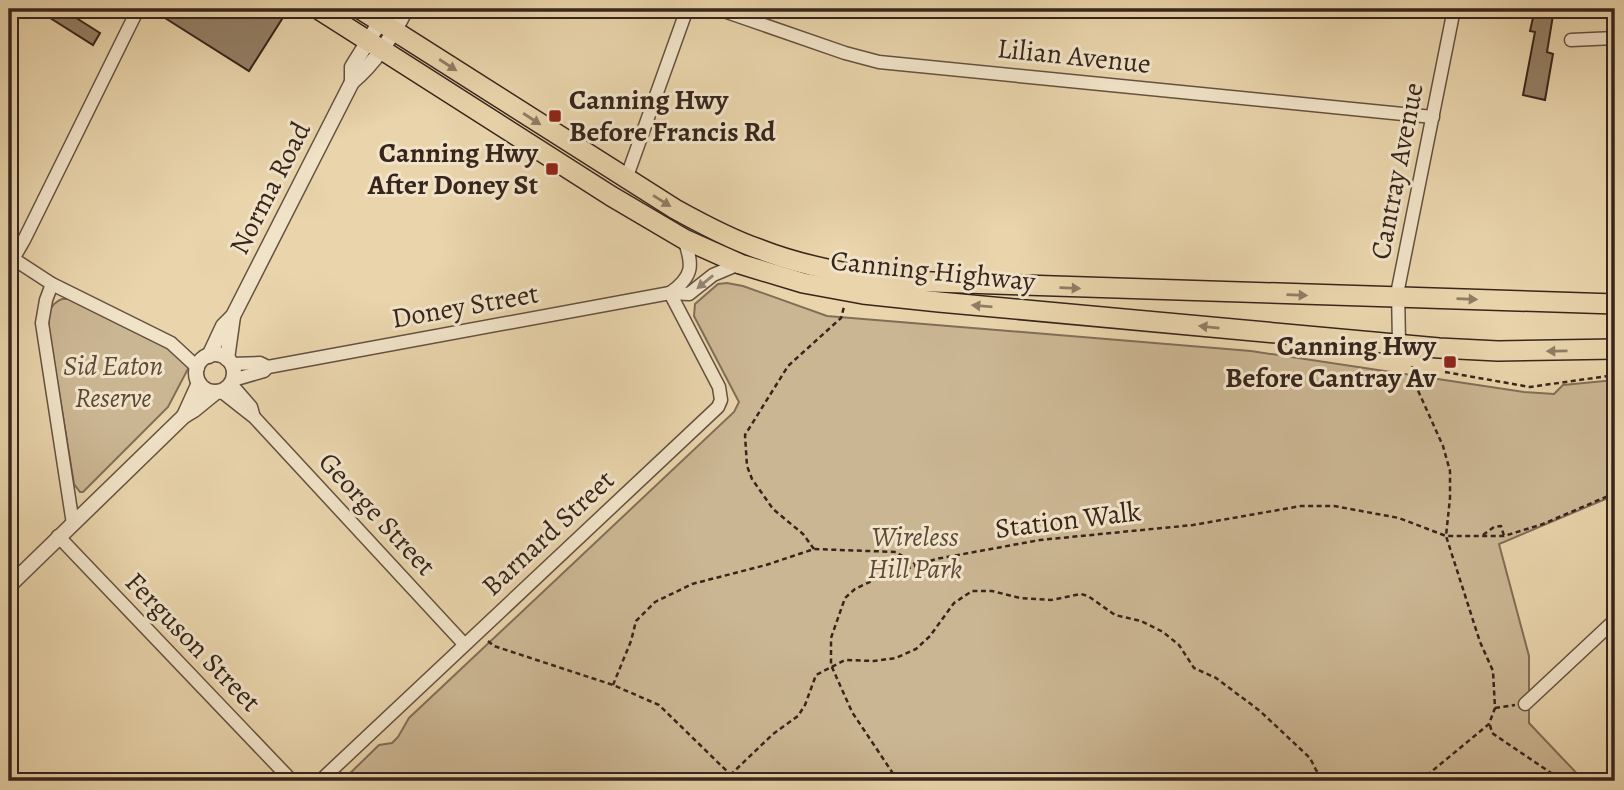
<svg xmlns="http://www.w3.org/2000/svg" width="1624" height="790" font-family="Alegreya,serif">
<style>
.green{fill:#cbb693;stroke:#816e58;stroke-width:2}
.building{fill:#948066;stroke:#37251c;stroke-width:2}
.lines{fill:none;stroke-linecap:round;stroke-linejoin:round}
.minor-casing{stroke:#645140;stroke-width:15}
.tertiary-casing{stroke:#645140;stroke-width:17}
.trunk-casing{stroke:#37251c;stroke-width:22}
.path{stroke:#37251c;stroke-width:2.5;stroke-dasharray:5 3.5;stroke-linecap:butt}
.minor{stroke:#f1e3c8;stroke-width:12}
.tertiary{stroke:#f1e3c8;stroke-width:14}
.trunk{stroke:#e9d4ab;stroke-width:19}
.oneway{fill:#907c64}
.oneway2{fill:#948472}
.poi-dot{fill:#8f2418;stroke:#f1e3c8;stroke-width:2.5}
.labels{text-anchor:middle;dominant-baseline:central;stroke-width:6;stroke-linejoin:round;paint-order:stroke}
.street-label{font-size:28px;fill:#37251c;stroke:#f1e3c8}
.poi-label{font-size:28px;font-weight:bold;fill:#37251c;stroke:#f1e3c8;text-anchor:end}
.park-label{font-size:28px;font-style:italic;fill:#5c493a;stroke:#f1e3c8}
</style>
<rect width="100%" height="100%" fill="#e9d4ab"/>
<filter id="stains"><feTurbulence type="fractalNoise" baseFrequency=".00286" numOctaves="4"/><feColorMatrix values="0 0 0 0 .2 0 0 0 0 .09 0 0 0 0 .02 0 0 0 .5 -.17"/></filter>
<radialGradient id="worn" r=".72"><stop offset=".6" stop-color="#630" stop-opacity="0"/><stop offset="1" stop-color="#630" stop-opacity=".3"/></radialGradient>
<g class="green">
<path d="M727,283l16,3 84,30 424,35 273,41 30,2 9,-9 52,-5v115l-116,49 30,112v67l55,58h-1242l37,-36 13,-2 6,-6 11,-19 325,-306 5,-10 -45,-86 1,-12 23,-20z"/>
<path d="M62,299h7l109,54 12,12 -22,42 -85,85h-3l-6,-8 -25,-153c-1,-14 -2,-26 13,-32z"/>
</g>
<g class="building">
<path d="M36,9h26l38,24 -7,12z"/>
<path d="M171,9h95l16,10 -33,52 -84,-53z"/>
<path d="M1535,9h19l-7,43 6,2 -8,46 -22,-5 12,-63 -5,-1z"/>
</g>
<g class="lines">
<g class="minor-casing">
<g id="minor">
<path d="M718,9l127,44 34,9 554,55"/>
<path d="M1571,40l44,-2"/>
<path d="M626,179l61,-170"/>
<path d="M9,256l43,28 119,59 27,25"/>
<path d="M13,259l11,-19 114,-231"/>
<path d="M52,284l-6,16 -4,23 31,201"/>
<path d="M670,293c24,-17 23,-28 14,-54"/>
<path d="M1399,343l-1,-54 56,-280"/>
<path d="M231,364l29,-1 8,4"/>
<path d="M233,380l31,-9 4,-4 402,-74 19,1 24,-19 26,-11"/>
<path d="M231,384l20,23 2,7"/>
<path d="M221,391l33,26 210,227"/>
<path d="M58,536l234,245"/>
<path d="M1525,704l90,-84"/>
<path d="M320,781l398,-374 3,-7 -2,-13 -49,-94"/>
</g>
</g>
<g class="tertiary-casing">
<g id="tertiary">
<path d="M352,82v-15l36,-58"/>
<circle cx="215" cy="373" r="19"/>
<path d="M209,356l14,-30 10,-10 119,-234c22,-18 42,-48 54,-73"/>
<path d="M227,359l6,-43"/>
<path d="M184,416l15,-33"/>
<path d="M9,586l175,-170 10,-6 22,-18"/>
</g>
</g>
<g class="trunk-casing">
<g id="trunk">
<path d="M318,9l293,187 73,43 56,25 63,19 60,11 76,8 500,46 59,3 117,-2"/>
<path d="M360,9l315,200c27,15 55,30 84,40 46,18 94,26 143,32l713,23"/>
</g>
</g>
<g class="path">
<path d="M1412,366l4,20 27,60 7,25v27l-4,38 34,106 13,29 2,37 -6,16 -69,57"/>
<path d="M1445,372l85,15 85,-12"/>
<path d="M1483,535l11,-8 7,-1 3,10"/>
<path d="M814,549l-11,-15 -30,-25 -21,-30 -5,-13 -2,-31 43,-69 53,-48 3,-11"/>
<path d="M488,641l6,5 119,39 46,20 78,76"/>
<path d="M613,685l18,-44 5,-20 19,-19 37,-18 74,-19 48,-16 82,3 21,13"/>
<path d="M1495,708l20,-3"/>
<path d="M1490,725l2,8 62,42 5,6"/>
<path d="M724,781l49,-47 25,-18 7,-11 11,-30 29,-15 29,1 22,-3 20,-9 14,-13 24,-33 18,-12h20l28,7 31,2 30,-6 7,2 27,19 26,6 22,11 16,13 15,23 22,10 44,33 50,47 6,12 9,11"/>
<path d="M898,781l-46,-69 -21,-47v-27l14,-40 10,-9 21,-10 60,-20 104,-19 153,-15 108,-19h33l65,12 47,18h58l39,-12 72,-31"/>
</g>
<use href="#minor" class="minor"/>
<use href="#tertiary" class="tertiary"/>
<use href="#trunk" class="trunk"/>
</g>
<defs><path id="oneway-solid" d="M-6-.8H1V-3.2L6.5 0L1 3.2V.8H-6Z" transform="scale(1.75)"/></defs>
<g class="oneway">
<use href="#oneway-solid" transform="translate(448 65) rotate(33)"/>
<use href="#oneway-solid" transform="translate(532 119) rotate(33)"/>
<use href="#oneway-solid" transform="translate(662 201) rotate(32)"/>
<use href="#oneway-solid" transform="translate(1070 288) rotate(2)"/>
<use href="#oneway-solid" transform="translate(1297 295) rotate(2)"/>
<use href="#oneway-solid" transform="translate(1467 299) rotate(2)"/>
<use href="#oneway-solid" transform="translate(982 306) rotate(-175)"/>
<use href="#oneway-solid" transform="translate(1209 327) rotate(-174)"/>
<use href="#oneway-solid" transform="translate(1557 351) rotate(179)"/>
</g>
<use class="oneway2" href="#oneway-solid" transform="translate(705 282) rotate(141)"/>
<g class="poi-dot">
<rect x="548" y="109" width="14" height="14" rx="3.5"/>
<rect x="545" y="162" width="14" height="14" rx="3.5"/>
<rect x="1443" y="355" width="14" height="14" rx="3.5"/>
</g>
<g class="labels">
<g class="street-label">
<text transform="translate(1074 56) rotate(6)">Lilian Avenue</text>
<text transform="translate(1397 171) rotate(-79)">Cantray Avenue</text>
<text transform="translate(270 188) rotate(-63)">Norma Road</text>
<text transform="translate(933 271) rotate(6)">Canning Highway</text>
<text transform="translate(465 306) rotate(-10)">Doney Street</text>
<text transform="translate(377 514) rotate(47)">George Street</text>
<text transform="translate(1068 520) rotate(-7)">Station Walk</text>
<text transform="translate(548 533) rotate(-43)">Barnard Street</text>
<text transform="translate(193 642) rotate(46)">Ferguson Street</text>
</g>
<g class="poi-label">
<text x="569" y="100" text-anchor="start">Canning Hwy<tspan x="569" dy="32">Before Francis Rd</tspan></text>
<text x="538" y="153">Canning Hwy<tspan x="538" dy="32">After Doney St</tspan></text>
<text x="1436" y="346">Canning Hwy<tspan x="1436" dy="32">Before Cantray Av</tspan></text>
</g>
<g class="park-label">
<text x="113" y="366">Sid Eaton<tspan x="113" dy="32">Reserve</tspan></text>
<text x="915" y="537">Wireless<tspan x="915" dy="32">Hill Park</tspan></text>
</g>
</g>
<rect width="1624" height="790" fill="none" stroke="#e9d4ab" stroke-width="35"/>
<rect x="10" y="10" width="1603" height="769" fill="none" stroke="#37251c" stroke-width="3.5"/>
<rect x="18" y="18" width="1589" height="755" fill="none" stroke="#37251c" stroke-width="2"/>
<rect width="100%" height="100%" filter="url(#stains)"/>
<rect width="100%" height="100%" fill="url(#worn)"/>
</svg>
